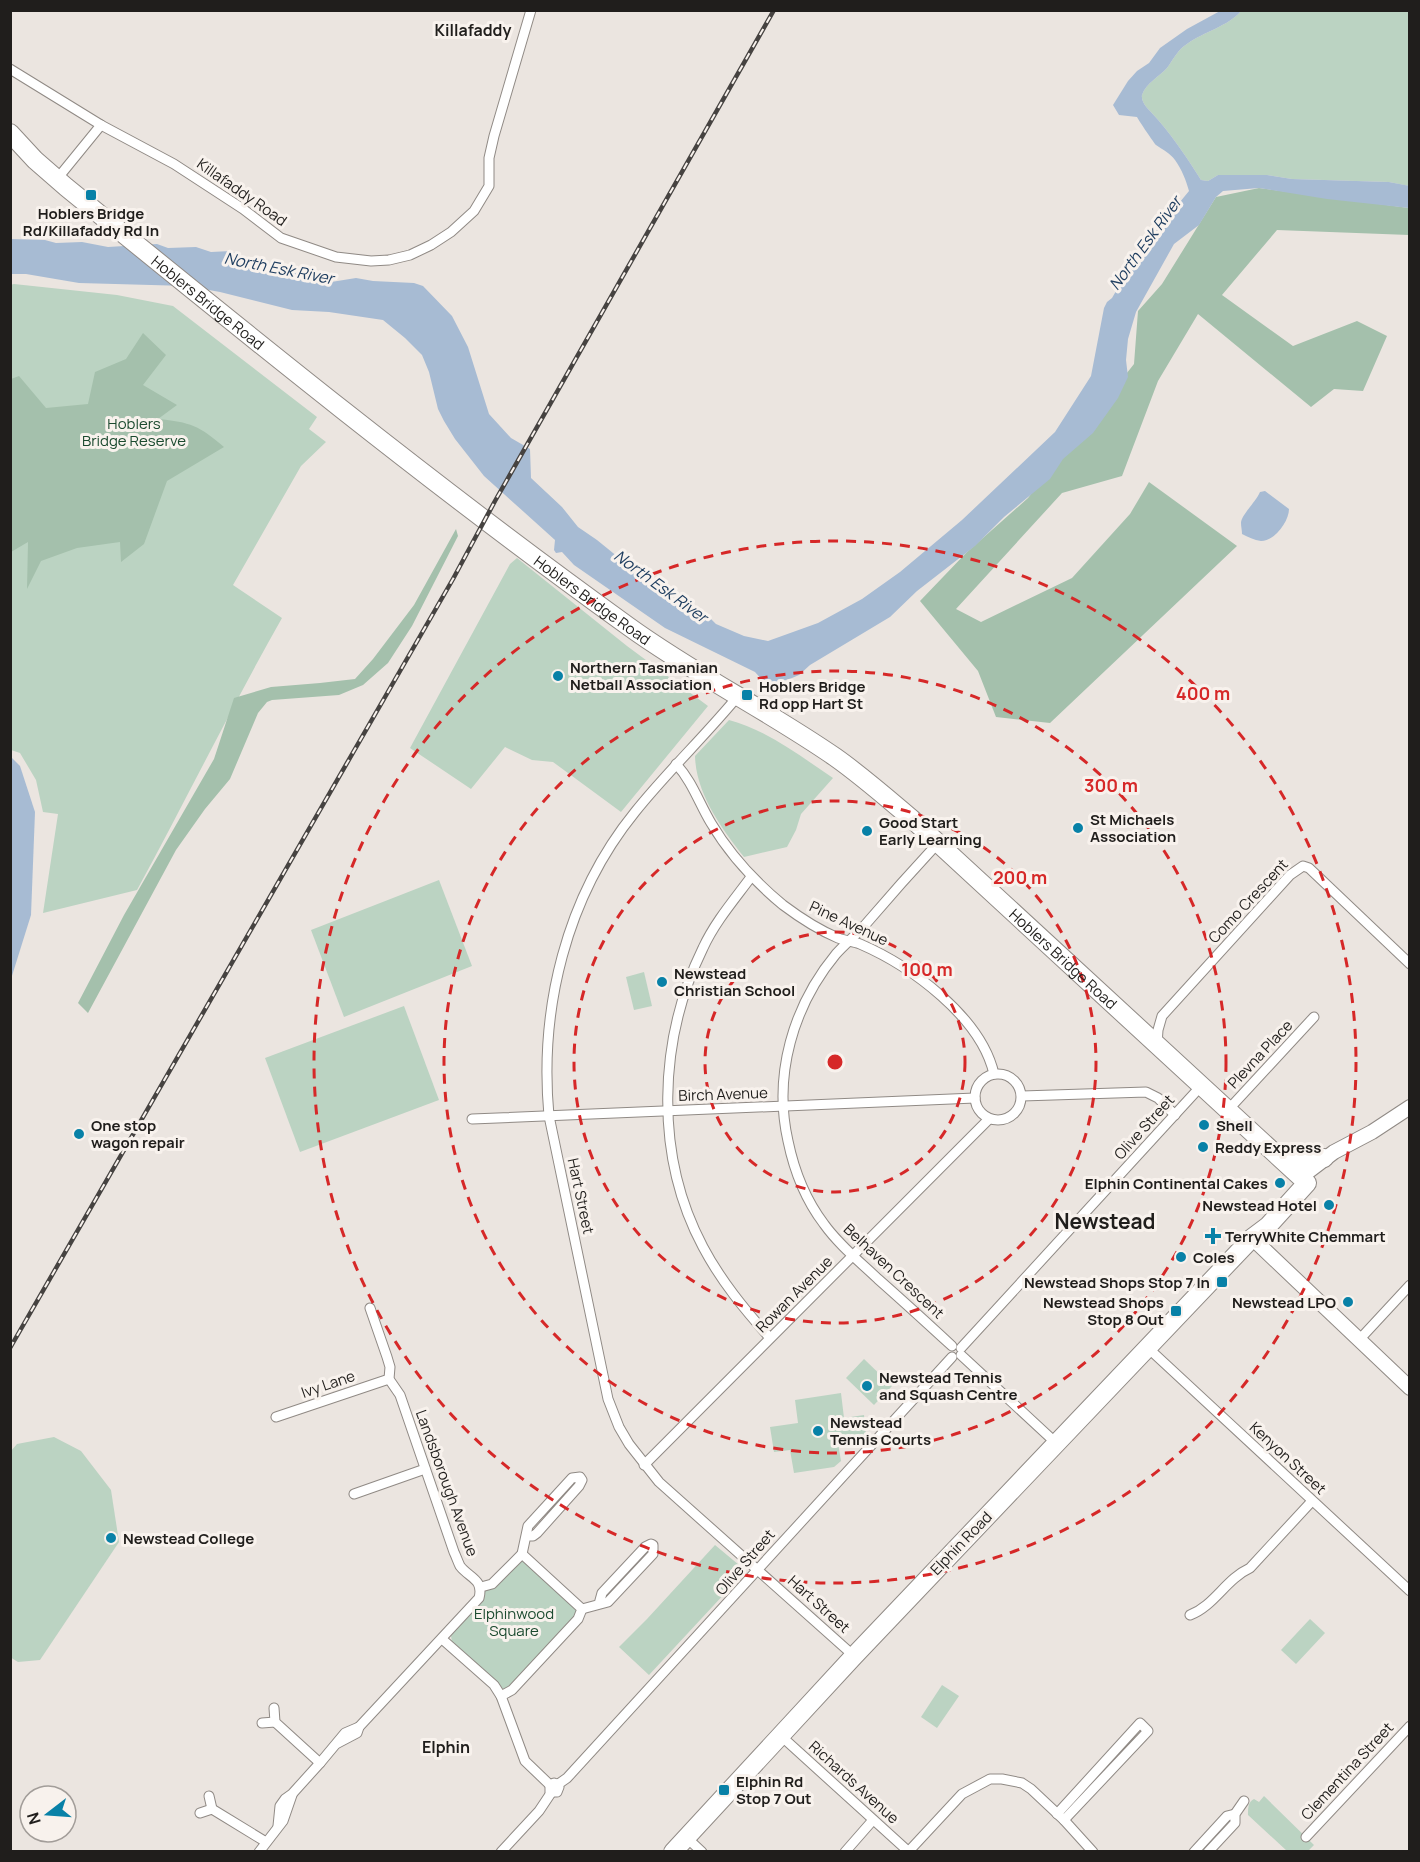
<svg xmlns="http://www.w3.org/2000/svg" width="1420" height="1862" font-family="Manrope,sans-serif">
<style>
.green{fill:#bbd3c2}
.forest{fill:#a4c0ac}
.water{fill:#a7bbd3}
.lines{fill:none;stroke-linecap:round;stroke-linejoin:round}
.street-casing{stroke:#908a85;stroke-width:11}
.secondary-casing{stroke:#908a85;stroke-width:16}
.highway-casing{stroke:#908a85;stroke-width:20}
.street{stroke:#fff;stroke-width:9}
.secondary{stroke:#fff;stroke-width:14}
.highway{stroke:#fff;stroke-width:18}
.rail-casing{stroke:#464341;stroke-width:4.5}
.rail{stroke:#f8f2ed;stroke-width:2;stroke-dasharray:7;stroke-linecap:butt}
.ring{fill:none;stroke:#d62828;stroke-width:3;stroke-dasharray:10 8}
.poi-dot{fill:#0881a7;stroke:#f8f2ed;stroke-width:2}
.labels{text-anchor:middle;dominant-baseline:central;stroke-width:6;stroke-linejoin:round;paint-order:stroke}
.street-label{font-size:15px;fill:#201e1c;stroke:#f8f2ed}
.poi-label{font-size:15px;font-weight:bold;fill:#201e1c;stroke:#f8f2ed;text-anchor:start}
.park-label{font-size:15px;fill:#1b4a2f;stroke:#f8f2ed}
.neighbourhood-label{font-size:16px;font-weight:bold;fill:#201e1c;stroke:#f8f2ed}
.water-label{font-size:16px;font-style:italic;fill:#1f3e60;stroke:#f8f2ed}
.district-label{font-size:21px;font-weight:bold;fill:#201e1c;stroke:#f8f2ed}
.centre{fill:#d62828;stroke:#f8f2ed;stroke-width:3}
.ring-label{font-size:18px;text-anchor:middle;font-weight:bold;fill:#d62828;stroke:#f8f2ed;stroke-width:6;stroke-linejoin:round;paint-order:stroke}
</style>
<rect width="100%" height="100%" fill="#ebe5e0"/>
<g class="green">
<path d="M1241,11h168v175l-20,-4 -97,-3 -25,-4h-49l-10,6 -7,-1c-15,-24 -31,-48 -51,-69 -4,-4 -9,-10 -8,-16 4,-12 17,-18 25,-27 6,-8 11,-19 20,-24 16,-12 42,-18 54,-33z"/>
<path d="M14,284l103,11 56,11 144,111 -8,12 17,13 -25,24 -68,119 49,33c-51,90 -96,182 -145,272l-94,23 15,-99 -15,-2 -7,-32 -16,-27 -9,-3 -1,-465z"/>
<path d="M517,558l110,88 81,60 -87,106 -68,-50 -21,-2 -27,-13 -34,42 -61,-41 100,-184z"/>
<path d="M729,720c38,10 71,36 104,58l-32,36 -5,16 -9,17 -43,10c-22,-28 -48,-63 -49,-101z"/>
<path d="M439,880l33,86 -128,51 -33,-87z"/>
<path d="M644,972l8,34 -18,4 -8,-33z"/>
<path d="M404,1006l35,94 -139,52 -35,-94z"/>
<path d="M864,1359l28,27 -18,19 -28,-27z"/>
<path d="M841,1393l3,25 20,-3 2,20 -4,4 -24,4 3,18 -7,6 -40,6 -4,-23 -16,2 -4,-25 28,-4 -3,-23z"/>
<path d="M54,1437l27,14 30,39 8,52 -79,118 -22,2 -8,-5 1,-206 6,-7z"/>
<path d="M715,1545l24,20 1,12 -91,98 -30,-28 28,-28z"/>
<path d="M519,1561h6l51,49v4l-67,73 -5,2 -5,-1 -47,-46 -1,-6 32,-43z"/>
<path d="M1310,1619l15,14 -29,31 -15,-14z"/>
<path d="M942,1685l17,11 -22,32 -16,-11z"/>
<path d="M1264,1796l50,49 -6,6h-21l-39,-36c0,-7 0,-13 6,-16l5,3z"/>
</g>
<g class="forest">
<path d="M1259,188l150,20v27l-132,-5 -55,65 71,51 64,-25 30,15 -24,55 -29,-2 -23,18 -113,-93 -40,67 -36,95 -60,17 -106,116 25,13 91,-44 58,-64 19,-32 88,64 -187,177 -54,-6 -18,-46 -58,-70 46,-48 62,-55 106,-134 4,-53 24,-27 54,-87z"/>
<path d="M143,333l23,22 -23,30 34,20 -19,14c32,3 42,7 66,28l-57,34 -23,63 -23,18 -1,-20 -43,6 -36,13 -14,28 1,-47 -17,10v-173l8,-3 27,32 42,-4 7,-32 31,-13z"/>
<path d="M456,529l2,7 -46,90 -24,37 -25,22 -24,10 -67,5 -5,2 -9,11 -28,66 -25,30 -29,41 -88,163 -10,-10 46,-88 90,-156 20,-61 37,-11 49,-4 35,-4 18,-20 41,-54z"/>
</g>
<g class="water">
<path d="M1220,11h21c-12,15 -38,21 -54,33 -9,5 -14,16 -20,24 -8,9 -21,15 -25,27 -1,6 4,12 8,16 20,21 36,45 51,69l7,1 10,-6h49l25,4 97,3 21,4 -1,22 -82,-9 -68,-11 -36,3 -7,6 -17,28 -25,19 -38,68 -8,27 -2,21 2,17 -10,21 -25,35 -30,26 -13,20 -46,38 -29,29 -58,45 -27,26 -80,48 -11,10 -7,3 -16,5h-11l-10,-11 -90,-44 -91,-63 -12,-13 -6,1 -2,-3 1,-10 -71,-64 -29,-37 -11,-18 -6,-12 -9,-37 -7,-17 -17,-17 -22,-18 -54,-8 -37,-2 -72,-18 -33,-6 -108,-3 -53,-9h-15l-1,-35 35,1 11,3 26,-1 26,5 49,-3 11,4 28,-1 15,5 20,-1 42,18 33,6 19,8 31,-5 17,3 41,2 9,3 29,30 16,31 21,67 22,24 19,11 1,29 31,29 16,20 19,13 80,65 23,13 11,1 5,5 28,12 24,5 50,-18 44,-24 38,-27 62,-52 93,-88 36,-56 13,-68 3,-6 5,-4 26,-45 51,-62c-3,-11 -7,-21 -14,-31 -5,-7 -12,-10 -19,-15 -2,-2 -17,-24 -19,-28l-18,-2 -6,-10 15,-24 9,-10 12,-8 11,-15 27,-19z"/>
<path d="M1265,491l24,18c0,12 -14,32 -28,32 -7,-1 -13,-4 -19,-7 0,-4 -1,-7 -1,-11 0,-8 15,-21 19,-31z"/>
<path d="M11,757l9,9 15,46 -4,103 -20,64z"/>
</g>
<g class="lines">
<g class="street-casing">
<g id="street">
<path d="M10,69l91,56 73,39 69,45 38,29 55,19 35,4 18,-1 21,-5 21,-10 20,-13 23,-21 15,-25v-28l5,-22 37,-126"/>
<path d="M57,179l44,-54"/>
<path d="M738,696c-33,40 -71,76 -103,116 -69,85 -96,197 -86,304l59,283 11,28 10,17 30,38 195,174"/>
<path d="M676,764c16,17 23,39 35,59 19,32 43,58 72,82 16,12 36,25 55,33 7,3 15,3 22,6 51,22 121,73 134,130"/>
<path d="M938,843c-25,27 -49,54 -73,82 -9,10 -20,19 -29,29 -43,52 -63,121 -48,187 6,29 17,58 36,83 15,21 35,37 54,55 25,22 49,44 74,67"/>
<path d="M751,877c-17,23 -36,45 -48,71 -45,92 -49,207 0,299 18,34 42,63 67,91"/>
<path d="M1157,1045l1,-15 4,-14 128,-141 13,-9 6,2 101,96"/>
<circle cx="998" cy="1097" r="23"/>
<path d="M1022,1096l124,-4 12,6 17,17"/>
<path d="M1228,1110l86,-93"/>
<path d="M472,1119l503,-21"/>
<path d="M1359,1340l51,-55"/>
<path d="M1147,1347l263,244"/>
<path d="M961,1348l241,-263"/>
<path d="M961,1355l95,88"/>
<path d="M276,1417l113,-38"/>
<path d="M644,1465l345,-346"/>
<path d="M354,1494l71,-25"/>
<path d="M522,1554l6,-28 44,-48 8,-1 2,3 -3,6 -42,47 -4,3h-7"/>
<path d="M481,1587l11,-3 30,-30 60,55 -4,10 -66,71 -11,6"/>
<path d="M582,1609l26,-7 45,-48v-9l-2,-1 -6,3 -43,46 -3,11"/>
<path d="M1190,1615c24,-9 36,-36 60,-47l62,-67"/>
<path d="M442,1639l52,46 7,11 24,65 25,24"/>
<path d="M274,1708l1,14 45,41"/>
<path d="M262,1723l13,-1"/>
<path d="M780,1735l129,117"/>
<path d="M338,1743l19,-10 2,-6 120,-129c5,-19 -10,-20 -19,-32 -2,-4 -4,-10 -6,-14l-54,-157 -11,-16 1,-12 -3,-10 -17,-49"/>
<path d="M557,1785l2,2 -2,5h-7v-7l4,-2 3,2 10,-7 385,-421"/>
<path d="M209,1796l3,13"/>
<path d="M200,1813l12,-4 54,33"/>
<path d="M1057,1814l83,-91 8,8 -84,89"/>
<path d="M278,1826l2,-20 5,-7 7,-5 28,-31 25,-30 14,-6"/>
<path d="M686,1837l16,15"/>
<path d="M1306,1837l104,-111"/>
<path d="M909,1851l53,-57 28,-15h12l20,4 9,6 33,31 29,32"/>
<path d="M259,1852l24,-31 9,-26"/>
<path d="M501,1852l38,-41 12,-18"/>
<path d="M845,1852l28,-32"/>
<path d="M1194,1852l33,-36 8,-2"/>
<path d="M1208,1852l27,-29v-9l9,-13"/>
</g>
</g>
<g class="secondary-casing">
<g id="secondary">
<path d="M1301,1177l33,-25 38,-20 38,-25"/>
<path d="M1252,1238l158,150"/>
</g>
</g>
<g class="highway-casing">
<g id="highway">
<path id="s1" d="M10,133l25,27 31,27c184,150 369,300 562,439 66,48 139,84 207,131 27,19 52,41 78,63l394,363 -39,43 -16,12 -398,418 -181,196"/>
<path d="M1279,1156l26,5 19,-3"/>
</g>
</g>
<use href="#street" class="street"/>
<use href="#secondary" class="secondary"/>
<use href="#highway" class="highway"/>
<g class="rail-casing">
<path id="rail" d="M10,1348l443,-769 42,-78 279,-491"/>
</g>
<use href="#rail" class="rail"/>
</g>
<g class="ring">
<circle cx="835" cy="1062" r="130"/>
<circle cx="835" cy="1062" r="261"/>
<circle cx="835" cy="1062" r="391"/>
<circle cx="835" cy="1062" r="521"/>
</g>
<g class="poi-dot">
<rect x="85" y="189" width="12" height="12" rx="3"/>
<circle cx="558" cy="676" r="6"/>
<rect x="741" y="689" width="12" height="12" rx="3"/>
<circle cx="1078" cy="828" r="6"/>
<circle cx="867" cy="831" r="6"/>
<circle cx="662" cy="982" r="6"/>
<circle cx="1204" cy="1125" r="6"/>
<circle cx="79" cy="1134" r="6"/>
<circle cx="1203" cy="1147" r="6"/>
<circle cx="1280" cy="1183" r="6"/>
<circle cx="1329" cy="1205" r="6"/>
<path d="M1210 1227h6v6h6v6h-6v6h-6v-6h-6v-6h6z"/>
<circle cx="1181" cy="1257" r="6"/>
<rect x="1216" y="1276" width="12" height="12" rx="3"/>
<circle cx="1348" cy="1302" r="6"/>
<rect x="1170" y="1305" width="12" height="12" rx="3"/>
<circle cx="867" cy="1386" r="6"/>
<circle cx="818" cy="1431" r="6"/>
<circle cx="111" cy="1538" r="6"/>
<rect x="718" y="1784" width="12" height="12" rx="3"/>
</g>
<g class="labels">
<g class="street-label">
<text transform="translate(242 192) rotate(35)">Killafaddy Road</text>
<text stroke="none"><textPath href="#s1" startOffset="261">Hoblers Bridge Road</textPath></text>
<text stroke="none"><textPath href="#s1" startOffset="747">Hoblers Bridge Road</textPath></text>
<text transform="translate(1248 901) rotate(-47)">Como Crescent</text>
<text transform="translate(849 923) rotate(25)">Pine Avenue</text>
<text stroke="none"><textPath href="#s1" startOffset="1341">Hoblers Bridge Road</textPath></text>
<text transform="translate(1260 1054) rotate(-47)">Plevna Place</text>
<text transform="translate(723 1094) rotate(-2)">Birch Avenue</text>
<text transform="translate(1144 1127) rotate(-48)">Olive Street</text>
<text transform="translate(581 1196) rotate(78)">Hart Street</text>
<text transform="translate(894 1271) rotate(43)">Belhaven Crescent</text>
<text transform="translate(794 1294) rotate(-45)">Rowan Avenue</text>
<text transform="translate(328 1384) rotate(-19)">Ivy Lane</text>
<text transform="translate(1288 1458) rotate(43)">Kenyon Street</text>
<text transform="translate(447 1483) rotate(70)">Landsborough Avenue</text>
<text transform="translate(961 1543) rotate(-46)">Elphin Road</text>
<text transform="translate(745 1562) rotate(-49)">Olive Street</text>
<text transform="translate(819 1604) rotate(42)">Hart Street</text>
<text transform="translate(1347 1771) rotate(-47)">Clementina Street</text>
<text transform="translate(854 1782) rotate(42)">Richards Avenue</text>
</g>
<g class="poi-label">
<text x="91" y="213" text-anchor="middle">Hoblers Bridge<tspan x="91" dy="17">Rd/Killafaddy Rd In</tspan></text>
<text x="570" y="667">Northern Tasmanian<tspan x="570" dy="17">Netball Association</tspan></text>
<text x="759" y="686">Hoblers Bridge<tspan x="759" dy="17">Rd opp Hart St</tspan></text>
<text x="1090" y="819">St Michaels<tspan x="1090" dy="17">Association</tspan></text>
<text x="879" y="822">Good Start<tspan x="879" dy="17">Early Learning</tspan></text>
<text x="674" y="973">Newstead<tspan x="674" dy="17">Christian School</tspan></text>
<text x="91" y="1125">One stop<tspan x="91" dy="17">wagon repair</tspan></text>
<text x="1216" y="1125">Shell</text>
<text x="1215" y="1147">Reddy Express</text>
<text x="1268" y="1183" text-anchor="end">Elphin Continental Cakes</text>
<text x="1317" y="1205" text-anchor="end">Newstead Hotel</text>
<text x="1225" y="1236">TerryWhite Chemmart</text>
<text x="1193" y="1257">Coles</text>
<text x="1210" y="1282" text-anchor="end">Newstead Shops Stop 7 In</text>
<text x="1164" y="1302" text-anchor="end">Newstead Shops<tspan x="1164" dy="17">Stop 8 Out</tspan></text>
<text x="1336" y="1302" text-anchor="end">Newstead LPO</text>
<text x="879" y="1377">Newstead Tennis<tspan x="879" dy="17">and Squash Centre</tspan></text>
<text x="830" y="1422">Newstead<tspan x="830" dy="17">Tennis Courts</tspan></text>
<text x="123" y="1538">Newstead College</text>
<text x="736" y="1781">Elphin Rd<tspan x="736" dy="17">Stop 7 Out</tspan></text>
</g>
<g class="park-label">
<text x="134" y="423">Hoblers<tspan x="134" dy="17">Bridge Reserve</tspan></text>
<text x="514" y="1613">Elphinwood<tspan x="514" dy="17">Square</tspan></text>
</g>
<g class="neighbourhood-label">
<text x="473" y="30">Killafaddy</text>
<text x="446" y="1747">Elphin</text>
</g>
<g class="water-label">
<text transform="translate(1145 243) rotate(-54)">North Esk River</text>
<text transform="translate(279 268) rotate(11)">North Esk River</text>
<text transform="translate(661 586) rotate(36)">North Esk River</text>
</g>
<g class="district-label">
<text x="1105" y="1221">Newstead</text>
</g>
</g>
<circle cx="835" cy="1062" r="9" class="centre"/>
<g class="ring-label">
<text x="1203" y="700">400 m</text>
<text x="1111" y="792">300 m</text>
<text x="1020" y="884">200 m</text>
<text x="927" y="976">100 m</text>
</g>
<rect width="1420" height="1862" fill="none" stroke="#201e1c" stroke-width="24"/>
<g transform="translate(48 1814) rotate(253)"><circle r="28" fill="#f8f2ed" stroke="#a29d99" stroke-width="1.5"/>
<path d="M0-4.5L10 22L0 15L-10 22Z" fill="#0881a7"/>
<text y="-9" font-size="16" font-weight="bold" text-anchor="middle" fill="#201e1c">N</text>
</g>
</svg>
